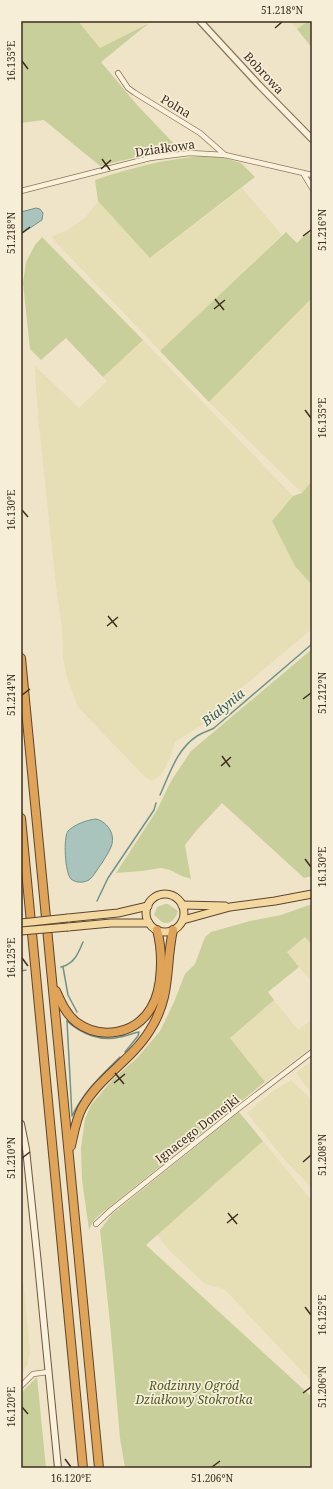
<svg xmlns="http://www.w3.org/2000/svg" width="333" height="1489" font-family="'Noto Serif',serif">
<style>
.farmland{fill:#e6deb5}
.green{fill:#c9cf9b}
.water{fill:#a9c4bc;stroke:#6f938a}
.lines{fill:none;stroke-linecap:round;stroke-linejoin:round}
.stream{stroke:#6f938a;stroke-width:1.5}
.minor-casing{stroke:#8d765c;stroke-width:6}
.tertiary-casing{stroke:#8d765c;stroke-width:8}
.secondary-casing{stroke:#6f573f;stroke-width:8}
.primary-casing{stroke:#5b4430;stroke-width:9}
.motorway-casing{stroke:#5b4430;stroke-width:10}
.minor{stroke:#faf1dc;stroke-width:4.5}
.tertiary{stroke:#faf1dc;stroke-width:5.5}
.secondary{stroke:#faf1dc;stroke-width:6}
.primary{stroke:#f3d9a0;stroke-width:7}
.motorway{stroke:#e0a458;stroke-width:8}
.primary-bridge-casing{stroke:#5b4430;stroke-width:9;stroke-linecap:butt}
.primary-bridge{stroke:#f3d9a0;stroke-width:7}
.ticks{fill:none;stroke:#3d2e20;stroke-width:1.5}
.labels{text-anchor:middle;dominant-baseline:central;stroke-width:3.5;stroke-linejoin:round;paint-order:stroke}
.street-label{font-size:12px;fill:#3d2e20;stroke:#f7eed8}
.park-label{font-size:12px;font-style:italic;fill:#4d5a26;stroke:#f7eed8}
.water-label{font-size:13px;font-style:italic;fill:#2f5d5a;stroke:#f7eed8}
.neatline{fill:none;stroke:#3d2e20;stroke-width:1.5}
.ticks-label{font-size:10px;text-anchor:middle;fill:#3d2e20}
</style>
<rect width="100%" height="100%" fill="#f0e4c8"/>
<g class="farmland">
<path d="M78,21h73l-51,27z"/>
<path d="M290,21h18l-11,8z"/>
<path d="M242,188l40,47 -122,116 -109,-114 17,-7 17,-12 13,-17 53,57z"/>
<path d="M312,298v183l-10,12 -93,-91z"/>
<path d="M143,340l150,156 -21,25 23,45 17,19v44l-74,62 -36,34 -27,17 -5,16 -8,16 -9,7 -7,-3 -68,-71 -11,-29 -4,-20 -1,-30 -6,-42 -18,-170 -3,-44v-6l44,42 28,-27 -4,-4z"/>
<path d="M305,937l7,8v37l-25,-30z"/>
<path d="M274,1000l24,30 14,-11v28l-47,35 -35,-44z"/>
<path d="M312,1062v32l-16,-21 11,-9z"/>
<path d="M291,1080l21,20v88l-28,-29 -37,-46 26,-22z"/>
<path d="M263,1141l49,60v181l-88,-93 -19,-5 -35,-33 -13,-16z"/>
<path d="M21,1258l9,93 -2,13 -7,10z"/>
</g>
<g class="green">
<path d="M21,21h57l22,27 49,-25 -48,39 37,44 42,44 -35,5 -45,11 -56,-46 -23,3z"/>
<path d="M308,21h4v27l-15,-19z"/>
<path d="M206,156l18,2 17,5 14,14 -105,81 -52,-57 -3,-21c35,-12 73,-22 111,-24z"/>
<path d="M286,232l11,11 11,-11 4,5v61l-103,104 -49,-51z"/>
<path d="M42,237l101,103 -40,37 -37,-39 -25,22 -11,-11 -7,-66 3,-21 9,-17z"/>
<path d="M312,481v104l-17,-19 -23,-45 21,-25 9,-3z"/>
<path d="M312,649v227l-8,2 -82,-75 -26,28 -11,14 6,34 -9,-3 -12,-6 -9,-2 -19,3 -26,2 41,-63 14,-29 20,-30z"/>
<path d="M165,904h3l10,7c-2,7 -8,15 -16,11 -3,-2 -5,-5 -8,-7l3,-8z"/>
<path d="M312,904v41l-7,-8 -18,15 12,15 -31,25 6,8 -44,38 35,44 -158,127c-9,6 -14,11 -18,21l-7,-50 -1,-32 4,-29 6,-14 22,-26 25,-22 22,-26 14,-29 11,-28 10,-10 10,-27 6,-5 39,-11 31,-6z"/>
<path d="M239,1112l24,29 -117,104 166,152v71h-187l-5,-30 -10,-115 -10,-93 12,-16z"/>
<path d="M37,1377l9,91h-25v-75z"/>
</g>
<g class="water">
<path d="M36,208l4,1 3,4 -1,7 -21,14v-22z"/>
<path d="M96,819c12,3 20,16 15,28 -2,5 -6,11 -9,16 -4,5 -8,13 -13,17 -6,3 -13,3 -18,-1 -6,-6 -8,-41 -3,-48 7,-7 19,-11 28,-12z"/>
</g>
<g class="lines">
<g class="stream">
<path d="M160,795c10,-22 17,-46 37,-59 6,-4 12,-5 17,-8l98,-84"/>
<path d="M97,901l11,-23 46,-68 2,-7"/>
<path d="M21,936l1,35"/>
<path d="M61,967c13,-3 17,-13 22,-25"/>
<path d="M63,967l5,28 9,17"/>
<path d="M21,971l5,-1"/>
<path d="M67,1021l5,95c13,-26 28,-39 48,-59"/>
<path d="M67,1021c14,13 34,21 53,16 7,-1 13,-4 19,-5l-1,4 -13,16"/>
</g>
<g class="minor-casing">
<g id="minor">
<path d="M118,73l10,15 7,5 65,40 25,22"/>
<path d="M303,173l9,15"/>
<path d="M21,191l129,-33 40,-5 35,2 87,20"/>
<path d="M96,1224l15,-14 128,-102 73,-56"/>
<path d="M21,1386l12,-12 15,-2"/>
</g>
</g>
<g class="tertiary-casing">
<path id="tertiary" d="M200,21l59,64 53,54"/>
</g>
<g class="secondary-casing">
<path id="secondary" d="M21,1124l5,25 12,115 20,204"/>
</g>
<g class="primary-casing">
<g id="primary">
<circle cx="165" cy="913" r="19"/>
<path d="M182,905l43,1"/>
<path d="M68,918l50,-5 30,-7"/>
<path d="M183,920l47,-13 45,-6 37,-7"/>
<path d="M68,927l43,-4h38"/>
</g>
</g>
<g class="motorway-casing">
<g id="motorway">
<path d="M21,658l78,810"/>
<path d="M21,818l62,650"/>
<path d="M56,991c5,11 10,23 20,31 24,18 59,13 75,-14 12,-19 12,-56 6,-78"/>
<path d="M71,1146c3,-13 5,-27 11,-38 17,-31 50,-48 68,-78 22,-34 15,-64 23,-100"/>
</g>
</g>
<use href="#minor" class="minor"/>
<use href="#tertiary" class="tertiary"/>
<use href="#secondary" class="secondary"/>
<use href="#primary" class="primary"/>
<use href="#motorway" class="motorway"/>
<g class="primary-bridge-casing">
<g id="primary-bridge">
<path d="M21,923l47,-5"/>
<path d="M21,931l47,-4"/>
</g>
</g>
<use href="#primary-bridge" class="primary-bridge"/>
</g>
<path class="ticks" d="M275,28l7,-6M22,61l6,8M102,159l8,11M101,169l10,-9M22,233l8,-6M303,236l8,-6M215,299l9,11M214,309l11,-9M305,410l6,8M22,510l6,7M108,616l9,11M107,626l11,-9M22,695l8,-6M303,699l8,-6M222,756l8,11M221,766l10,-9M305,859l6,8M22,958l6,8M115,1073l9,11M114,1083l11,-9M22,1158l8,-6M303,1162l8,-7M228,1213l9,11M227,1223l11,-9M305,1307l6,8M303,1393l8,-6M22,1407l6,7M65,1459l6,8M212,1467l8,-6"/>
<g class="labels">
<g class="street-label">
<text transform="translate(264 73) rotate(47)">Bobrowa</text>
<text transform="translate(176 106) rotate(31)">Polna</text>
<text transform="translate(165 148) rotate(-8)">Działkowa</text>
<text transform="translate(197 1129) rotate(-38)">Ignacego Domejki</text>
</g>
<g class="park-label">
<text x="194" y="1385">Rodzinny Ogród<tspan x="194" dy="14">Działkowy Stokrotka</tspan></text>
</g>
<g class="water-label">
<text transform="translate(223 707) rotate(-39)">Białynia</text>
</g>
</g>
<rect width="333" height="1489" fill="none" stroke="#f7eed8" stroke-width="44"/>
<rect x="22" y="22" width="289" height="1445" class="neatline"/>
<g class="ticks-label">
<text x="282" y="14">51.218°N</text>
<text transform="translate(11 61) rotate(-90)" y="4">16.135°E</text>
<text transform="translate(322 230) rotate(-90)" y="4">51.216°N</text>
<text transform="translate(11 233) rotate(-90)" y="4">51.218°N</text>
<text transform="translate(322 418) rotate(-90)" y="4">16.135°E</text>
<text transform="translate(11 510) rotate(-90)" y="4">16.130°E</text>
<text transform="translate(322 693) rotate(-90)" y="4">51.212°N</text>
<text transform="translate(11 695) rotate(-90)" y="4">51.214°N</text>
<text transform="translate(322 867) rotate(-90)" y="4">16.130°E</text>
<text transform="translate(11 958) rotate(-90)" y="4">16.125°E</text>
<text transform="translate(322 1155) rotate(-90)" y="4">51.208°N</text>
<text transform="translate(11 1158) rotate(-90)" y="4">51.210°N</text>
<text transform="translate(322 1315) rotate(-90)" y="4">16.125°E</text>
<text transform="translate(322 1387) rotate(-90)" y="4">51.206°N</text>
<text transform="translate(11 1407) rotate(-90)" y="4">16.120°E</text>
<text x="71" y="1482">16.120°E</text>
<text x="212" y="1482">51.206°N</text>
</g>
</svg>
